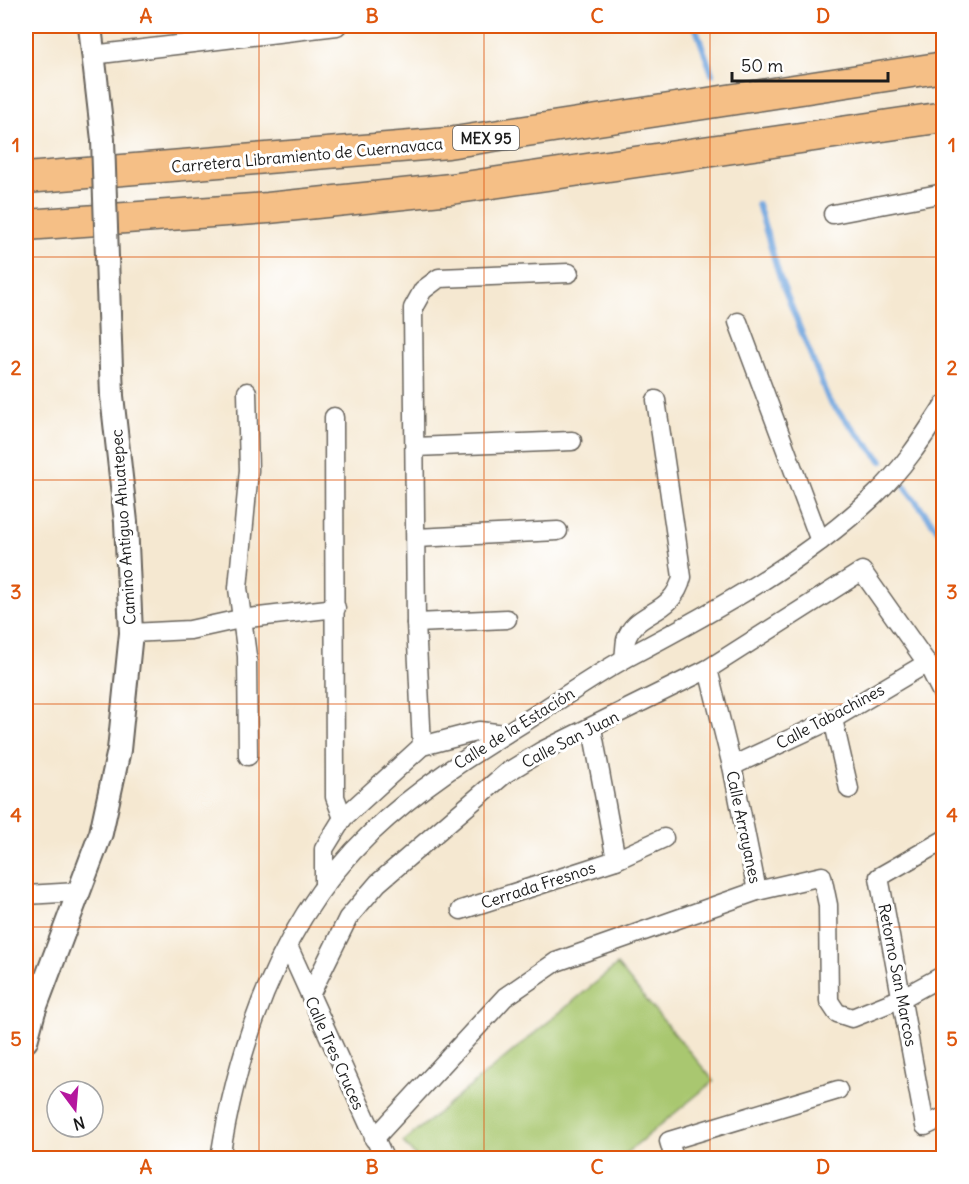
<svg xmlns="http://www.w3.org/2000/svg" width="969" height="1184" font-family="Delius,sans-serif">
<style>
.green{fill:#a9c76f;stroke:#627246;stroke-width:1.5}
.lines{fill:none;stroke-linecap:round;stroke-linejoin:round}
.stream{stroke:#71a6de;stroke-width:6}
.minor-casing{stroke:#68635b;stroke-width:21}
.tertiary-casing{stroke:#68635b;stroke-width:26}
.trunk-casing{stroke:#68635b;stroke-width:33}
.minor{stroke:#fff;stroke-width:18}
.tertiary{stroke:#fff;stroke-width:22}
.trunk{stroke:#f5bf86;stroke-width:30}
.tertiary-bridge-casing{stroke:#68635b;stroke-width:26;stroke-linecap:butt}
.tertiary-bridge{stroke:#fff;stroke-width:22}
.grid{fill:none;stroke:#de560d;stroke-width:1.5;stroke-opacity:0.55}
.labels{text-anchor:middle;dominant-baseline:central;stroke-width:6;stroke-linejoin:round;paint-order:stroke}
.shield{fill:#fff;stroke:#606060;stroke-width:1.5}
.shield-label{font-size:15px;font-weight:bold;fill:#1c1c1c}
.street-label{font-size:16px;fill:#1c1c1c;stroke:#fff}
.neatline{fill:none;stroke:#de560d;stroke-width:2}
.grid-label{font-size:20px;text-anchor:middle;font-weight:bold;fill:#de560d}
</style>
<rect width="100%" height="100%" fill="#fff"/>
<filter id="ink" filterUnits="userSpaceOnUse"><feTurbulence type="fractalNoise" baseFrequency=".0167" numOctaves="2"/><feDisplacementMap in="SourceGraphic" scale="12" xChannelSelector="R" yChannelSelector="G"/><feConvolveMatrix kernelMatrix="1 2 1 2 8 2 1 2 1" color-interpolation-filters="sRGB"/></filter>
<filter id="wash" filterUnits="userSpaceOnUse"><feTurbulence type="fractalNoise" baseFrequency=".008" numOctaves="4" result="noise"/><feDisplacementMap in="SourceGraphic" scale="24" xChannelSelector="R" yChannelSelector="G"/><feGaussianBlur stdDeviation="1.35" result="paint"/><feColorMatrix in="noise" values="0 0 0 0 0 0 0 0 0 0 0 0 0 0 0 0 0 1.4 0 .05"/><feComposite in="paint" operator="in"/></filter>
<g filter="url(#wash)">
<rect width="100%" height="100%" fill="#f5e8d1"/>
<path class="green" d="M617,965l97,116 -94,77h-203l-14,-16z"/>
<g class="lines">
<g class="stream">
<path d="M695,26l17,48"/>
<path d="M758,204l22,74 49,123 53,60"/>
<path d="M905,487l39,51"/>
</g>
</g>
</g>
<g filter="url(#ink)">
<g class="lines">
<g class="minor-casing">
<g id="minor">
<path d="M92,55l245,-29"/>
<path d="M833,214l111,-21"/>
<path d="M738,322l82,219"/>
<path d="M247,392l2,78 -11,118 9,68 1,100"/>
<path d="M334,417l1,380 8,21"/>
<path d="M415,447l157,-6"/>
<path d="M416,538l142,-7"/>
<path d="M416,623l91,-4"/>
<path d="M131,633l59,-3 50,-11 96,-11"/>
<path d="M624,659c1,-6 1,-13 2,-19 9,-30 47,-24 56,-63l-26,-177"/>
<path d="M708,669l24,97 25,125"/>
<path d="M833,719l16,70"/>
<path d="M592,728l24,132"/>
<path d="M422,746l-6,-123 -3,-315 10,-18 16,-12 130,-5"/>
<path d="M732,766l101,-47 94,-56"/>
<path d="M944,840l-65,37 46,249 19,-9"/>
<path d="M324,885v-36l19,-31 79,-72 57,-15 26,3"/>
<path d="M26,895l52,-3"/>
<path d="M461,910l155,-50 48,-22"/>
<path d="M288,946l96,212"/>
<path d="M310,995l38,-77 30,-35 128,-110 36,-22 166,-82 154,-98 65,92 17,34"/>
<path d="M374,1139l131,-142 51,-35 201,-71 65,-15 6,29 1,96 8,12 15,5 50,-20 42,-23"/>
<path d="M220,1158c19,-119 62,-240 151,-325 47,-45 100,-78 155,-112 34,-21 67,-45 102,-64 85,-45 175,-94 246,-161 28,-26 49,-58 70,-91"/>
<path d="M674,1158l-5,-17 169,-51"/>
</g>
</g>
<g class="tertiary-casing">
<g id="tertiary">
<path d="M90,26l13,114"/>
<path d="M26,1041l8,-30 67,-178 18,-83 12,-117 -5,-111 -14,-126 -4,-110"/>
</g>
</g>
<g class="trunk-casing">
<g id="trunk">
<path d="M26,178l422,-35 496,-76"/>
<path d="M26,225l242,-17 183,-19 493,-72"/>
</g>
</g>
<use href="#minor" class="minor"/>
<use href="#tertiary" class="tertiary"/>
<use href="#trunk" class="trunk"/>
<g class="tertiary-bridge-casing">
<path id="tertiary-bridge" d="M103,140l5,146"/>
</g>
<use href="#tertiary-bridge" class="tertiary-bridge"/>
</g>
</g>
<path class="grid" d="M259,26v1132M484,26v1132M710,26v1132M26,257h918M26,480h918M26,704h918M26,927h918"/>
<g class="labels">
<rect class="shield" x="453" y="126" width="66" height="24" rx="4.5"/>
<g class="shield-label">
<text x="486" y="138">MEX 95</text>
</g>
<g class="street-label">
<text transform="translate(307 155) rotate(-5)">Carretera Libramiento de Cuernavaca</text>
<text transform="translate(123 527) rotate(-94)">Camino Antiguo Ahuatepec</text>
<text transform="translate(830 716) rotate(-28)">Calle Tabachines</text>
<text transform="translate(514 728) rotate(-32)">Calle de la Estación</text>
<text transform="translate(570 739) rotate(-27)">Calle San Juan</text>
<text transform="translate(744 827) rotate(78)">Calle Arrayanes</text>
<text transform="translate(538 885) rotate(-18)">Cerrada Fresnos</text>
<text transform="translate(898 975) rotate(79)">Retorno San Marcos</text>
<text transform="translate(335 1053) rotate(66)">Calle Tres Cruces</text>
</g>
</g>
<rect width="969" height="1184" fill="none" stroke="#fff" stroke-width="66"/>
<g transform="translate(75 1109) rotate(164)"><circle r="28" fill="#ffffff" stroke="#a4a4a4" stroke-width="1.5"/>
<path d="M0-4.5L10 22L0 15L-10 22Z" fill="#b5179e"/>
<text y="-9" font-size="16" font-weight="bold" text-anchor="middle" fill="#1c1c1c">N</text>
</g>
<path d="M732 72v9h156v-9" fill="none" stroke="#1c1c1c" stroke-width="3"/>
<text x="741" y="72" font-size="18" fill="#1c1c1c" stroke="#ffffff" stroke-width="4.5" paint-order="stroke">50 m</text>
<rect x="33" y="33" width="903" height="1118" class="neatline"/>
<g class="grid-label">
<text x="146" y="23">A</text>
<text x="372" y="23">B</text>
<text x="597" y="23">C</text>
<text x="823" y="23">D</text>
<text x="16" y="152">1</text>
<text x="952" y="152">1</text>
<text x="16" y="375">2</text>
<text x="952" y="375">2</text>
<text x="16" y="599">3</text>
<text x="952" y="599">3</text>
<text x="16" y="822">4</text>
<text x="952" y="822">4</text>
<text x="16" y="1046">5</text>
<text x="952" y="1046">5</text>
<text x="146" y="1174">A</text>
<text x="372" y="1174">B</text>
<text x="597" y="1174">C</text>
<text x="823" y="1174">D</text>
</g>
</svg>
